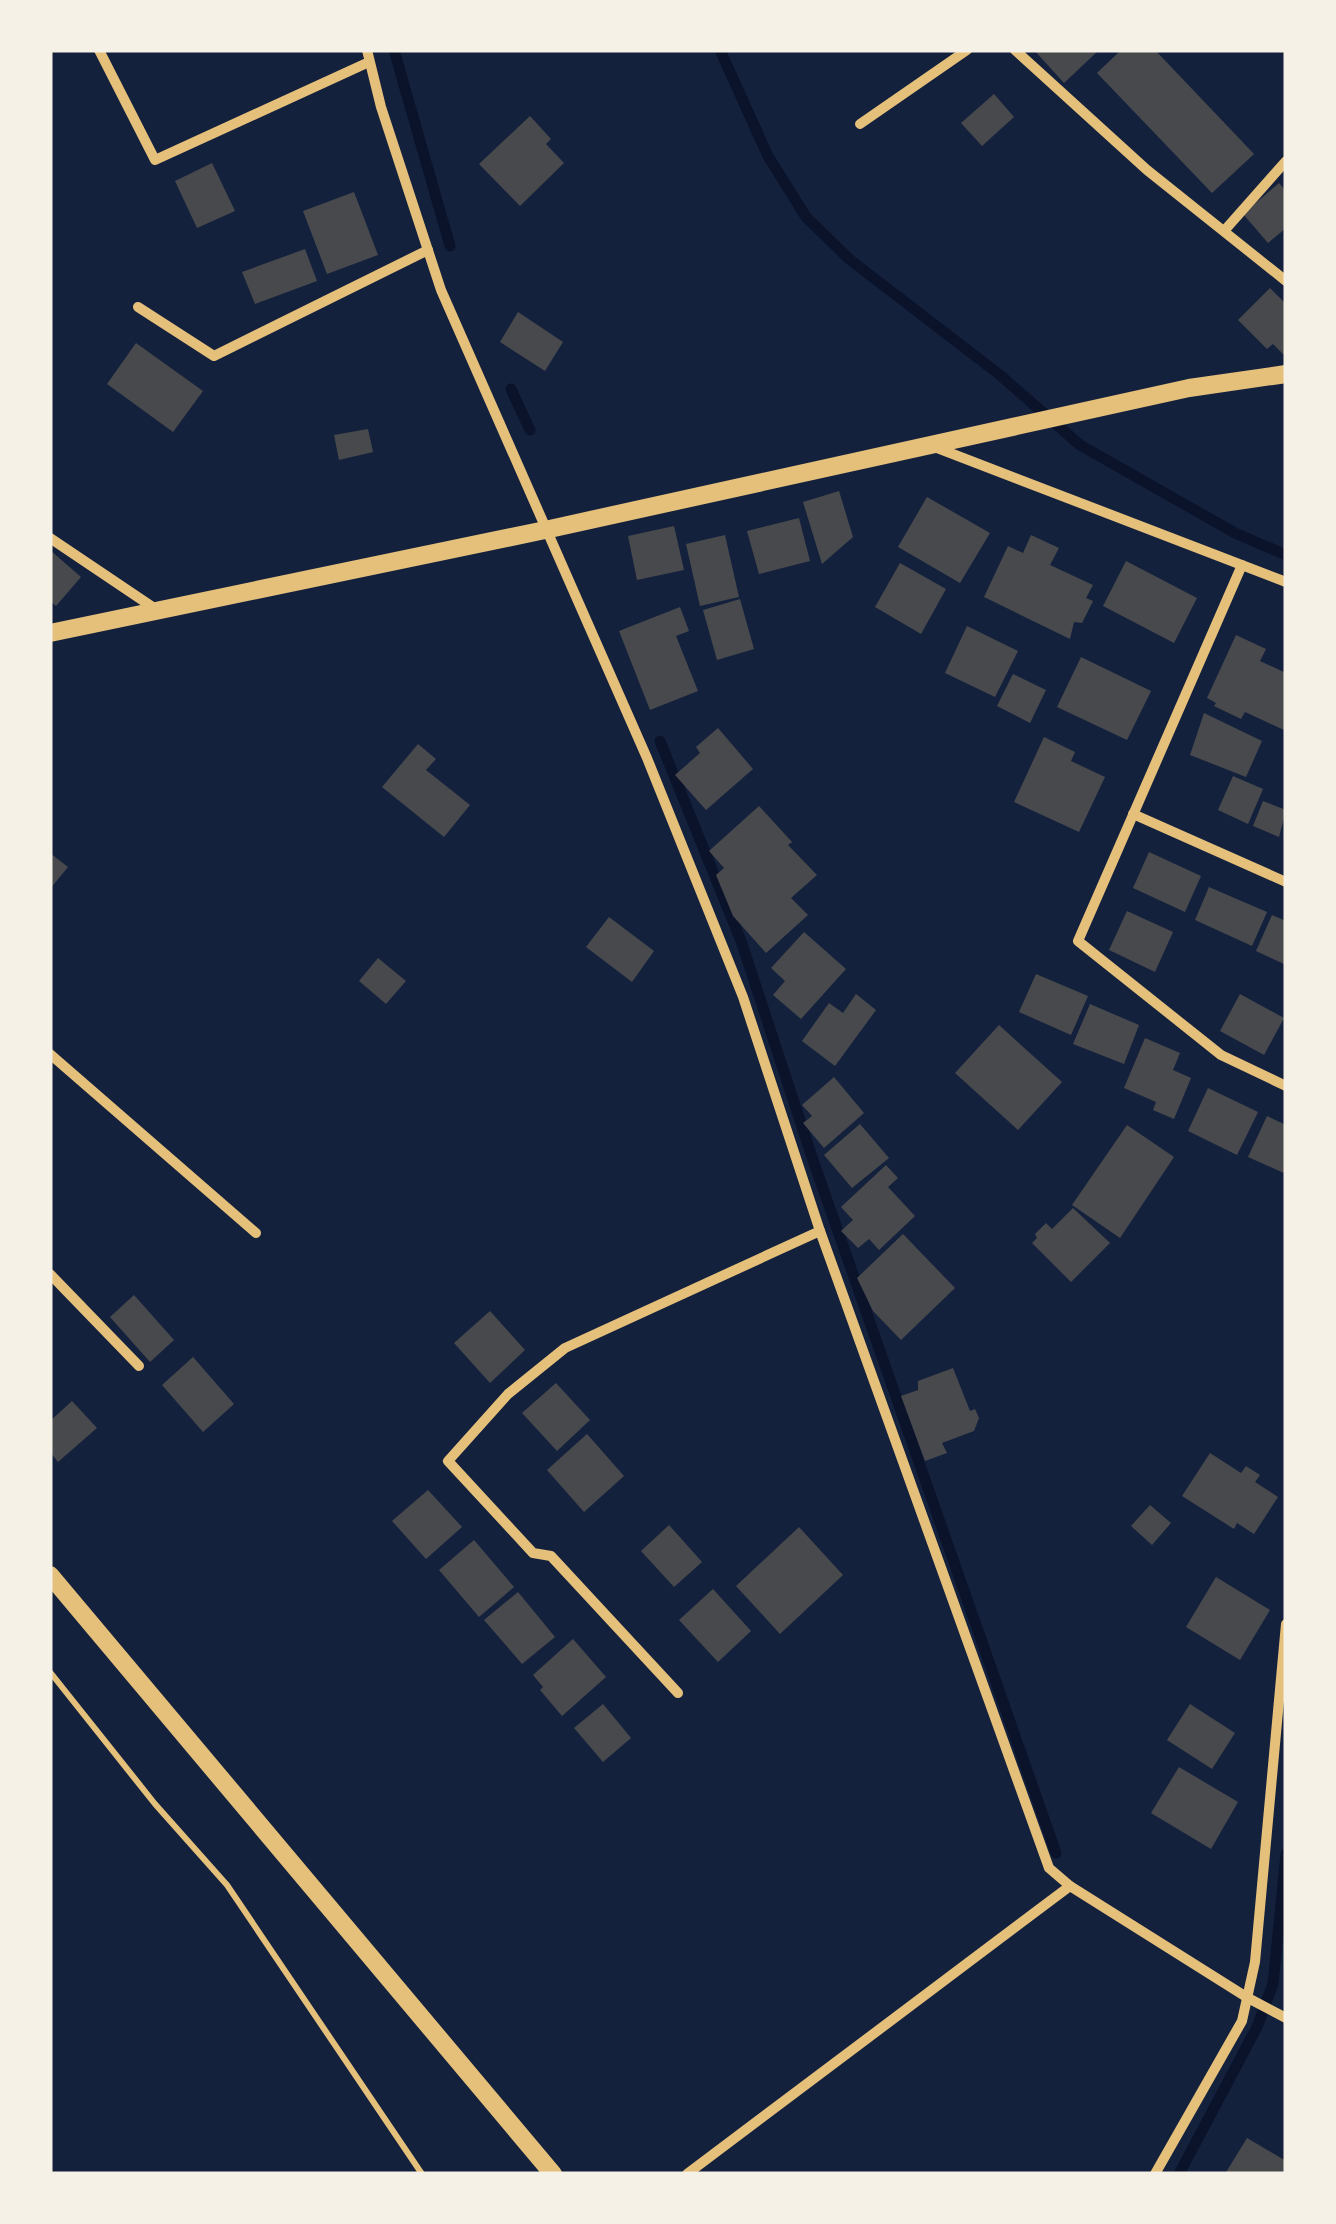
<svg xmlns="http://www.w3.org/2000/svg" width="1336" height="2224" font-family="'IBM Plex Sans',sans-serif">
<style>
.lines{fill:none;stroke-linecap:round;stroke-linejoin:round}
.stream{stroke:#0b132b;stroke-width:11}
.building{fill:#48494c}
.path{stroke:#e5c07b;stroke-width:6}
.minor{stroke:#e5c07b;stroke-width:10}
.tertiary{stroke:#e5c07b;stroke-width:18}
</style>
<rect width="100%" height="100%" fill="#14213d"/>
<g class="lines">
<g class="stream">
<path d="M394,50l56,196"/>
<path d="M720,50l48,106 38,61 43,42 151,116 80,70 155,88 51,22"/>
<path d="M511,389l19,41"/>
<path d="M660,741l81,200 73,222 242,690"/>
<path d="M1179,2174l78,-147 16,-43 13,-130"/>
</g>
</g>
<g class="building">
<path d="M1034,50h65l-35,33z"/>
<path d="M1121,50h34l99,104 -42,39 -115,-120z"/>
<path d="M994,94l20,23 -32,29 -21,-23z"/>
<path d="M530,116l21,23 -5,5 18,19 -44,43 -41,-42z"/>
<path d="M212,163l23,48 -38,17 -22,-47z"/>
<path d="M1279,183l7,8v37l-18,15 -25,-29z"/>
<path d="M354,192l24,63 -51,19 -24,-63z"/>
<path d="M305,249l12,32 -62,23 -13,-32z"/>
<path d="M1270,288l16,16 -2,51 -11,-11 -6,5 -29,-29z"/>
<path d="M518,312l45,30 -18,29 -45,-29z"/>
<path d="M136,343l67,48 -30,41 -66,-48z"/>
<path d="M368,429l5,23 -34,8 -5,-25z"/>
<path d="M839,491l14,46 -31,27 -19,-62z"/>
<path d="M927,497l63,36 -30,50 -62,-36z"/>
<path d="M799,518l11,43 -51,13 -12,-43z"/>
<path d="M674,526l10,44 -47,10 -9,-44z"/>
<path d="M725,535l14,62 -39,9 -14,-62z"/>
<path d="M1031,535l28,13 -9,17 43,20 -7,13 7,3 -11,22 -8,-1 -4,17 -86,-42 24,-51 15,7z"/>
<path d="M50,550l31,27 -25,29 -6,-5z"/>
<path d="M1126,561l71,37 -23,45 -71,-37z"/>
<path d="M900,563l46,26 -25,45 -46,-27z"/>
<path d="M740,599l14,50 -37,11 -14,-50z"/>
<path d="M680,607l9,24 -13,5 22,55 -48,19 -31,-79z"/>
<path d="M967,626l51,25 -23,46 -50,-24z"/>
<path d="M1236,635l30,14 -6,12 26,12v58l-41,-19 -4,7 -27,-13 2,-3 -9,-5z"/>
<path d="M1081,657l70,34 -24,49 -70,-33z"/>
<path d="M1013,674l33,16 -16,33 -33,-17z"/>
<path d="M1204,713l58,28 -16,36 -56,-22z"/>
<path d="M718,728l35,41 -47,41 -31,-35 25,-22 -4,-6z"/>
<path d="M1044,737l31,15 -4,9 34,16 -26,55 -65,-30z"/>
<path d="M418,744l18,15 -10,11 44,35 -26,32 -62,-50z"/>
<path d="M1233,776l30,13 -15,35 -30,-14z"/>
<path d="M1263,801l23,9 -7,27 -26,-11z"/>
<path d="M759,806l33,36 -4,3 29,30 -26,23 17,17 -42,38 -33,-37 -17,-41 8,-7 -15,-17z"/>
<path d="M1149,852l52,24 -16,36 -52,-24z"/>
<path d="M50,853l18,14 -18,22z"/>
<path d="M1209,887l58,25 -15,34 -57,-26z"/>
<path d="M1127,911l46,21 -18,40 -46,-22z"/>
<path d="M1272,915l14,6v44l-30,-14z"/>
<path d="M609,917l45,34 -22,31 -46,-35z"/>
<path d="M804,932l42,37 -45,50 -28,-24 12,-14 -14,-13z"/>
<path d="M378,958l28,23 -20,23 -27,-23z"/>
<path d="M1036,974l52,22 -17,39 -52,-23z"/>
<path d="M856,994l20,16 -41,56 -33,-25 27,-38 14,10z"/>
<path d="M1240,994l44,24 -20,37 -44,-24z"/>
<path d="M1090,1004l49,21 -15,39 -51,-20z"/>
<path d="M999,1025l63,57 -44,48 -63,-57z"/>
<path d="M1145,1038l35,15 -7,17 18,8 -17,41 -21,-9 3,-8 -32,-14z"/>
<path d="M834,1077l30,36 -40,35 -21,-25 9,-7 -10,-11z"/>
<path d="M1208,1088l50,24 -21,43 -49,-24z"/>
<path d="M1267,1116l19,9v49l-38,-17z"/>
<path d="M860,1124l29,34 -37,30 -28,-33z"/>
<path d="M1127,1125l47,32 -54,81 -48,-33z"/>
<path d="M886,1165l12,13 -10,9 27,29 -36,34 -10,-11 -11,9 -17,-17 12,-11 -12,-13z"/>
<path d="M1073,1208l37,35 -39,39 -39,-39 5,-5 -2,-4 11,-11 6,6z"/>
<path d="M903,1234l52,54 -54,52 -28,-29 -16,-33z"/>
<path d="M134,1295l40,45 -24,22 -40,-45z"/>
<path d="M490,1311l35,39 -35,33 -36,-40z"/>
<path d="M193,1357l41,47 -31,28 -41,-47z"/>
<path d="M953,1368l17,43 5,-2 4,9 -5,13 -32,12 5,10 -22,8 -24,-65 17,-6v-9z"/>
<path d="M556,1383l34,37 -33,31 -35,-38z"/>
<path d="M72,1401l25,27 -39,34 -8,-10v-31z"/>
<path d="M587,1434l37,42 -40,36 -37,-42z"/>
<path d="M1210,1453l31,20 5,-7 14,9 -5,7 23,15 -24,37 -17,-11 -3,6 -52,-33z"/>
<path d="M428,1490l34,37 -36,32 -34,-38z"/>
<path d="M1150,1505l21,18 -19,22 -21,-19z"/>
<path d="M669,1525l33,37 -28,25 -33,-36z"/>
<path d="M799,1527l44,48 -63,59 -44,-48z"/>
<path d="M474,1540l40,47 -35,30 -40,-47z"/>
<path d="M1216,1577l54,33 -30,50 -54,-33z"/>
<path d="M713,1589l38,42 -33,31 -39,-42z"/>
<path d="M518,1592l37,45 -33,27 -38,-44z"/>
<path d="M573,1639l33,38 -44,39 -22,-26 3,-3 -10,-12z"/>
<path d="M603,1704l28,34 -28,24 -29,-34z"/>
<path d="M1190,1704l45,29 -23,36 -45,-29z"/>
<path d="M1179,1767l59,35 -27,47 -60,-36z"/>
<path d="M1247,2138l39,23v13h-61z"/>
</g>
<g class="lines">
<path class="path" d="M50,1672l105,132 72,81 195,289"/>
<g class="minor">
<path d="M99,50l56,110 214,-98"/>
<path d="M367,50l14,57 60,183 206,468 96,239 77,234 229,637 21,18 178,112 38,20"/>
<path d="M1015,50l132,120 139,111"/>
<path d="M860,124l107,-74"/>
<path d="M1224,231l62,-70"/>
<path d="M138,307l76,49 214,-106"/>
<path d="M932,446l354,136"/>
<path d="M50,538l107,72"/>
<path d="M1242,565l-164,376 143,114 65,31"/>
<path d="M1133,814l153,68"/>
<path d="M50,1054l206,179"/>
<path d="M50,1274l89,92"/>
<path d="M678,1693l-127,-137 -18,-3 -85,-92 60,-67 57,-46 255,-117"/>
<path d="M687,2174l383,-288"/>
<path d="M1155,2174l87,-153 13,-59 31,-338"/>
</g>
<g class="tertiary">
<path d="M50,633l495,-103 644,-142 97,-14"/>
<path d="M50,1575l503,599"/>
</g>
</g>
<rect width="1336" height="2224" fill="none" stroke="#f6f1e7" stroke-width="105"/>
</svg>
